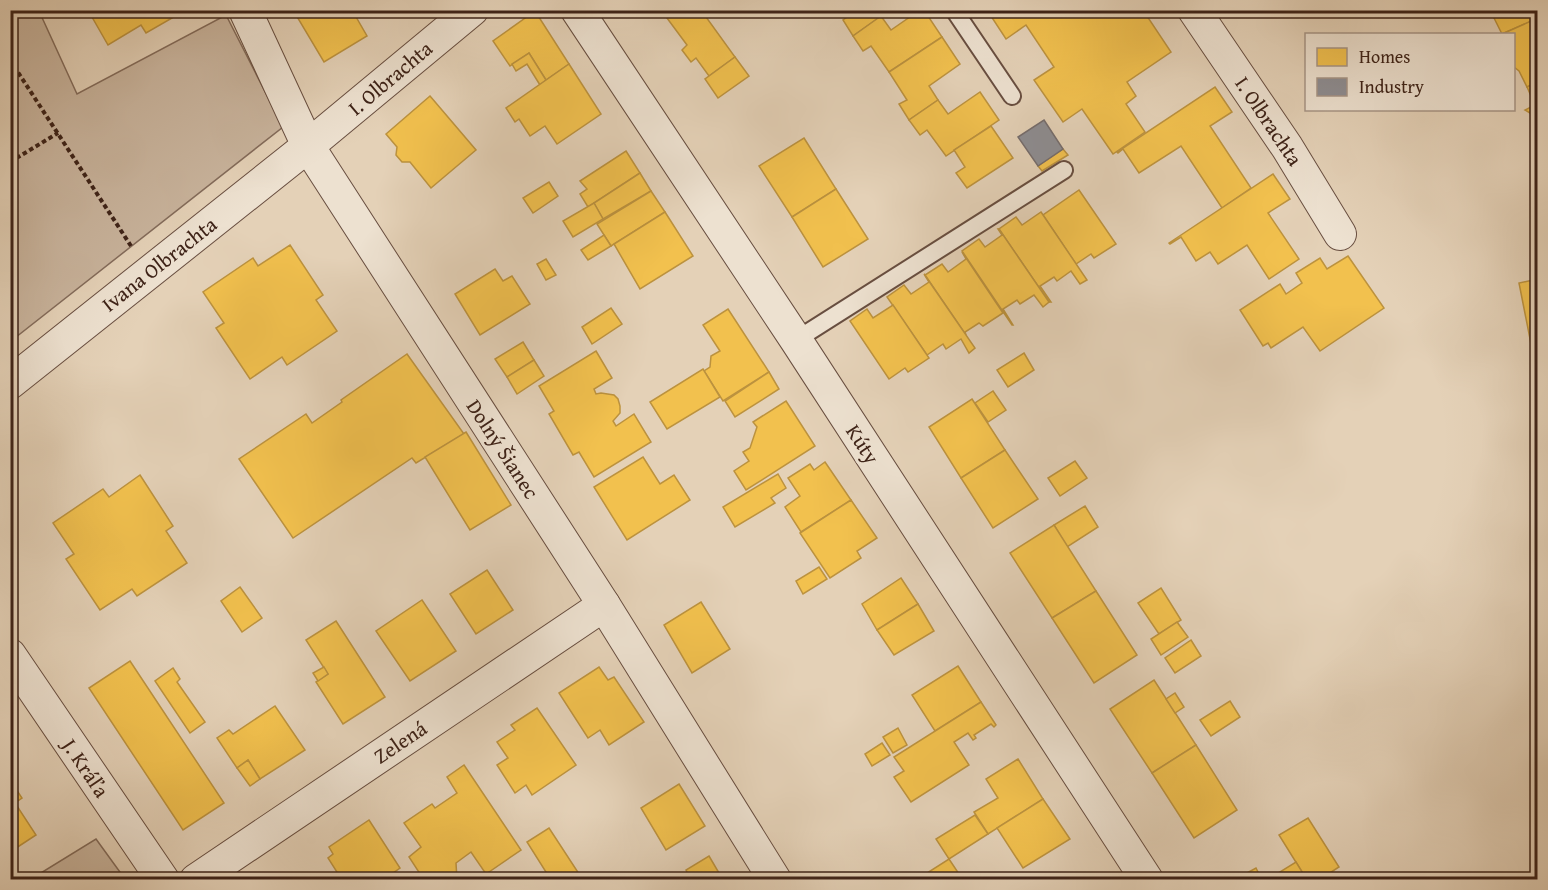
<svg xmlns="http://www.w3.org/2000/svg" width="1548" height="890" font-family="'Gentium Book Plus',serif">
<style>
.green{fill:#c8b39c;stroke:#836b5a;stroke-width:1.5}
.homes{fill:#f2c14e;stroke:#bc923e;stroke-width:1.5}
.industry{fill:#8d8d92;stroke:#756d6d;stroke-width:1.5}
.lines{fill:none;stroke-linecap:round;stroke-linejoin:round}
.service-casing{stroke:#684e40;stroke-width:20}
.minor-casing{stroke:#684e40;stroke-width:34}
.path{stroke:#3e2318;stroke-width:4;stroke-dasharray:4.5 3;stroke-linecap:butt}
.service{stroke:#ede1d0;stroke-width:16}
.minor{stroke:#ede1d0;stroke-width:32}
.labels{text-anchor:middle;dominant-baseline:central;stroke-width:6;stroke-linejoin:round;paint-order:stroke}
.street-label{font-size:21px;fill:#3e2318;stroke:#ede1d0}
</style>
<rect width="100%" height="100%" fill="#e4d1b7"/>
<filter id="stains"><feTurbulence type="fractalNoise" baseFrequency=".00333" numOctaves="4"/><feColorMatrix values="0 0 0 0 .2 0 0 0 0 .09 0 0 0 0 .02 0 0 0 .5 -.17"/></filter>
<radialGradient id="worn" r=".72"><stop offset=".6" stop-color="#630" stop-opacity="0"/><stop offset="1" stop-color="#630" stop-opacity=".3"/></radialGradient>
<g class="green">
<path d="M11,11h28l38,83 149,-79 57,112 -272,214z"/>
<path d="M96,839l29,40h-94z"/>
</g>
<g class="homes">
<path d="M88,10h98l-40,23 -5,-8 -33,20z"/>
<path d="M303,10h49l15,26 -43,26 -28,-47z"/>
<path d="M661,10h40l34,47 -26,19 -13,-18 -5,4 -9,-12 5,-5z"/>
<path d="M847,10h31l3,6 -28,20 -10,-16 7,-5z"/>
<path d="M920,10h4l18,27 -53,35 -18,-26 -8,5 -10,-15 28,-20 10,14z"/>
<path d="M987,10h156l28,42 -44,30 9,14 -10,8 19,28 -32,22 -31,-45 -19,13 -29,-42 20,-13 -28,-42 -20,14z"/>
<path d="M1483,10h55v8l-36,16 -8,-16z"/>
<path d="M535,11l34,53 -23,16 -17,-27 -19,13 -17,-25z"/>
<path d="M1538,18v64l-11,5 -8,-16 -5,-4v-33h-12z"/>
<path d="M942,37l18,27 -31,22 9,14 -29,20 -10,-16 8,-4 -18,-28z"/>
<path d="M529,53l17,27 -6,5 -13,-21 -11,7 -4,-7z"/>
<path d="M735,57l14,19 -31,22 -13,-19z"/>
<path d="M569,64l32,50 -44,30 -12,-18 -15,10 -11,-17 -4,3 -9,-14z"/>
<path d="M1538,82v36l-13,-8 10,-5 -8,-18z"/>
<path d="M1215,87l17,25 -22,14 41,62 -29,20 -41,-62 -42,27 -16,-24 -5,4 -1,-1z"/>
<path d="M980,92l19,28 -53,36 -19,-26 -7,5 -11,-15 29,-20 10,14z"/>
<path d="M430,96l46,54 -45,38 -21,-26h-8l-6,-7 1,-8 -11,-13z"/>
<path d="M991,126l22,32 -46,30 -11,-15 9,-6 -11,-17z"/>
<path d="M804,138l32,51 -44,28 -33,-51z"/>
<path d="M1063,149l5,6 -26,16 -4,-5z"/>
<path d="M626,151l14,22 -52,34 -8,-13 7,-5 -7,-8z"/>
<path d="M640,173l11,18 -48,28 -9,-16z"/>
<path d="M1273,174l17,25 -22,14 31,46 -30,20 -22,-34 -29,19 -8,-12 -14,9 -15,-24 -11,7 -1,-1z"/>
<path d="M549,182l9,14 -25,17 -10,-15z"/>
<path d="M836,189l32,50 -45,28 -31,-50z"/>
<path d="M1079,190l37,54 -22,14 -3,-4 -15,10 -33,-49z"/>
<path d="M651,191l14,21 -54,34 -14,-22z"/>
<path d="M594,203l9,16 -30,18 -10,-16z"/>
<path d="M665,212l28,44 -53,33 -26,-45z"/>
<path d="M1041,212l46,68 -7,4 -9,-13 -14,10 -3,-4 -14,9 11,16h-2l-50,-73 17,-12 6,8z"/>
<path d="M998,229h1l50,73 -6,5 -9,-12 -14,9 -3,-4 -14,9 10,16h-1l-50,-74 17,-12 6,8 17,-12z"/>
<path d="M604,235l7,11 -23,14 -7,-10z"/>
<path d="M290,245l33,50 -7,5 21,31 -50,34 -5,-8 -32,22 -34,-51 8,-5 -21,-31 50,-34 5,8z"/>
<path d="M962,252l41,61 -20,13 -4,-3 -14,9 1,3 -41,-60 17,-11 6,8 18,-13z"/>
<path d="M1348,256l36,52 -64,43 -17,-24 -32,21 -3,-5 -5,3 -23,-36 40,-26 6,10 16,-11 -6,-10 24,-15 7,11z"/>
<path d="M546,259l10,16 -10,5 -9,-16z"/>
<path d="M495,269l8,12 9,-5 18,28 -50,31 -25,-41z"/>
<path d="M924,274l51,74 -6,5 -8,-14 -15,10 -3,-5 -16,11 -40,-58 17,-12 7,9 18,-12z"/>
<path d="M1538,279v74l-5,1 -14,-71z"/>
<path d="M893,305l36,53 -21,14 -3,-4 -16,11 -39,-58 17,-12 6,9z"/>
<path d="M611,308l11,16 -30,20 -10,-17z"/>
<path d="M728,309l41,63 -46,29 -19,-30 6,-4 1,-11 9,-5 -17,-26z"/>
<path d="M523,342l11,18 -27,17 -12,-18z"/>
<path d="M596,351l16,27 -18,11 2,5 5,-1 13,2 4,4 2,7v7l-7,8 3,5 18,-12 17,28 -57,35 -15,-25 -6,3 -24,-41 5,-3 -15,-25z"/>
<path d="M1024,353l10,17 -26,17 -11,-17z"/>
<path d="M407,354l57,80 -48,29 -4,-5 -119,80 -54,-79 67,-45 6,9 30,-21 -1,-2z"/>
<path d="M534,360l10,16 -27,18 -10,-17z"/>
<path d="M703,369l17,28 -53,32 -17,-27z"/>
<path d="M769,372l10,17 -44,28 -10,-16z"/>
<path d="M993,391l13,19 -18,12 -13,-19z"/>
<path d="M972,399l33,51 -44,28 -32,-51z"/>
<path d="M786,401l29,45 -69,44 -12,-19 15,-10 -6,-9 7,-4 7,-21 -4,-5z"/>
<path d="M466,432l45,73 -41,25 -45,-73z"/>
<path d="M1005,450l33,49 -45,29 -32,-50z"/>
<path d="M643,457l17,27 14,-9 16,25 -63,40 -33,-53z"/>
<path d="M1075,461l12,17 -27,18 -12,-18z"/>
<path d="M825,462l26,38 -50,32 -16,-25 15,-11 -12,-18 22,-14 4,6z"/>
<path d="M778,474l8,14 -15,10 4,5 -40,24 -12,-20z"/>
<path d="M140,475l33,51 -7,5 21,32 -50,33 -5,-7 -32,21 -34,-51 8,-5 -21,-31 50,-34 6,8z"/>
<path d="M851,500l26,38 -20,13 4,7 -31,20 -30,-45z"/>
<path d="M1085,506l13,21 -31,20 -13,-22z"/>
<path d="M1054,525l42,66 -44,27 -42,-65z"/>
<path d="M819,567l8,12 -24,15 -7,-13z"/>
<path d="M487,570l26,40 -37,24 -26,-40z"/>
<path d="M901,578l17,26 -41,26 -15,-26z"/>
<path d="M240,587l22,31 -20,14 -21,-31z"/>
<path d="M1161,588l20,32 -22,14 -21,-31z"/>
<path d="M1096,591l41,64 -43,28 -42,-65z"/>
<path d="M422,600l34,51 -46,30 -34,-50z"/>
<path d="M701,602l29,47 -38,24 -28,-48z"/>
<path d="M918,604l16,27 -40,24 -17,-25z"/>
<path d="M336,621l49,76 -42,27 -27,-42 12,-8 -22,-34z"/>
<path d="M1177,622l11,15 -27,18 -10,-16z"/>
<path d="M1191,640l10,16 -26,17 -10,-15z"/>
<path d="M130,661l94,142 -41,27 -94,-142z"/>
<path d="M958,666l23,36 -46,29 -23,-36z"/>
<path d="M324,667l4,7 -10,7 -5,-8z"/>
<path d="M599,667l9,13 6,-3 30,45 -35,23 -9,-15 -12,8 -29,-45z"/>
<path d="M173,668l7,11 -3,3 28,40 -15,11 -35,-52z"/>
<path d="M1154,680l42,65 -44,28 -42,-64z"/>
<path d="M1175,693l9,14 -9,6 -9,-14z"/>
<path d="M1230,701l10,16 -29,19 -11,-16z"/>
<path d="M981,702l15,23 -2,2 -3,-3 -17,11 2,3 -3,2 -5,-7 -14,9 15,23 -58,37 -17,-25 10,-6 -10,-14z"/>
<path d="M275,706l30,44 -45,29 -12,-19 -11,8 -20,-30 12,-8 4,4z"/>
<path d="M537,708l39,57 -44,30 -6,-10 -11,8 -18,-28 11,-7 -11,-16 18,-12 -4,-5z"/>
<path d="M898,728l9,17 -14,8 -10,-16z"/>
<path d="M882,743l8,12 -18,11 -7,-12z"/>
<path d="M1196,745l41,65 -43,28 -42,-65z"/>
<path d="M1018,759l25,40 -55,35 -14,-22 24,-14 -12,-19z"/>
<path d="M248,760l12,19 -10,7 -13,-18z"/>
<path d="M464,765l57,85 -35,24 -15,-22 -15,11 1,17h-33l-15,-23 12,-10 -17,-24 28,-19 3,4 22,-15 -10,-16z"/>
<path d="M10,780l12,18 -7,5 21,32 -26,17z"/>
<path d="M679,784l26,42 -39,24 -25,-42z"/>
<path d="M1043,799l27,40 -47,29 -26,-40z"/>
<path d="M975,815l13,19 -39,25 -13,-20z"/>
<path d="M1308,818l31,49 -20,13h-12l-28,-45z"/>
<path d="M369,820l31,48 -17,12h-21l-5,-7 -9,7h-6l-14,-22 5,-4 -4,-7z"/>
<path d="M549,828l34,52h-32l-24,-38z"/>
<path d="M709,856l10,17 -12,7h-16l-5,-10z"/>
<path d="M949,859l14,21h-47z"/>
<path d="M1296,862l11,18h-40z"/>
<path d="M1256,868l6,12h-28z"/>
</g>
<path class="industry" d="M1044,120l19,29 -25,17 -20,-29z"/>
<g class="lines">
<g class="service-casing">
<g id="service">
<path d="M954,10l58,86"/>
<path d="M796,340l268,-170"/>
</g>
</g>
<g class="minor-casing">
<g id="minor">
<path d="M245,10l63,136 296,459 171,275"/>
<path d="M577,10l219,330 351,540"/>
<path d="M1194,10l93,137 53,87"/>
<path d="M10,383l298,-237 164,-136"/>
<path d="M10,655l153,225"/>
<path d="M196,880l408,-275"/>
</g>
</g>
<g class="path">
<path d="M10,60l121,186"/>
<path d="M10,162l48,-29"/>
</g>
<use href="#service" class="service"/>
<use href="#minor" class="minor"/>
</g>
<g class="labels">
<g class="street-label">
<text transform="translate(390 78) rotate(-40)">I. Olbrachta</text>
<text transform="translate(1269 121) rotate(56)">I. Olbrachta</text>
<text transform="translate(159 264) rotate(-38)">Ivana Olbrachta</text>
<text transform="translate(863 444) rotate(57)">Kúty</text>
<text transform="translate(503 449) rotate(57)">Dolný Šianec</text>
<text transform="translate(400 742) rotate(-34)">Zelená</text>
<text transform="translate(86 768) rotate(56)">J. Kráľa</text>
</g>
</g>
<rect width="1548" height="890" fill="none" stroke="#e4d1b7" stroke-width="36"/>
<rect x="12" y="12" width="1524" height="866" fill="none" stroke="#3e2318" stroke-width="3"/>
<rect x="18" y="18" width="1512" height="854" fill="none" stroke="#3e2318" stroke-width="1.5"/>
<rect x="1305" y="33" width="210" height="78" fill="#ede1d0" stroke="#a79586" stroke-width="1.5"/>
<rect x="1317" y="48" width="30" height="18" fill="#f2c14e" stroke="#a79586" stroke-width="1.5"/>
<text x="1359" y="63" font-size="18" fill="#3e2318">Homes</text>
<rect x="1317" y="78" width="30" height="18" fill="#8d8d92" stroke="#a79586" stroke-width="1.5"/>
<text x="1359" y="93" font-size="18" fill="#3e2318">Industry</text>
<rect width="100%" height="100%" filter="url(#stains)"/>
<rect width="100%" height="100%" fill="url(#worn)"/>
</svg>
